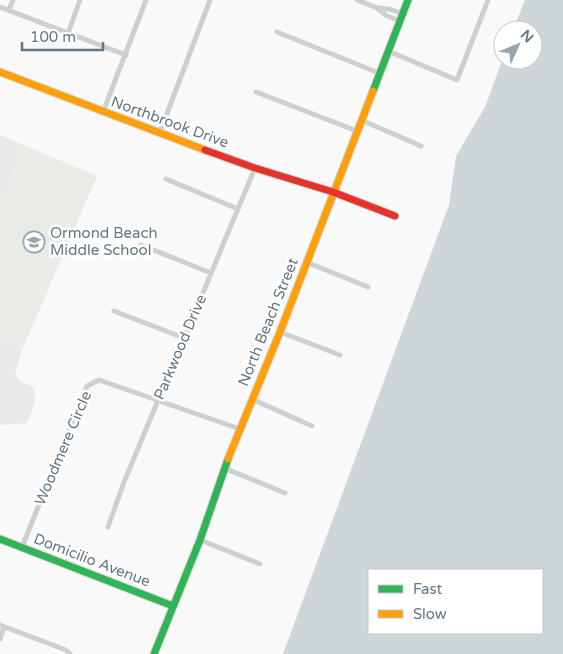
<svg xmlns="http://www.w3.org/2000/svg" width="563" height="654" font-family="'Varela Round',sans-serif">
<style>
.built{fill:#e8e9e9}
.green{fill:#e8ebe6}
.water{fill:#ced6d9;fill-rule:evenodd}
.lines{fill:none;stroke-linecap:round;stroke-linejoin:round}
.fast-casing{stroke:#d5d6d7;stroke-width:9}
.slow-casing{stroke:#d5d6d7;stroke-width:9}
.jam-casing{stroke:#d5d6d7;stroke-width:9}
.street{stroke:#cecfd0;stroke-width:5}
.fast{stroke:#30b455;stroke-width:7}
.slow{stroke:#ff9f0a;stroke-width:7}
.jam{stroke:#e5322d;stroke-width:7}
.labels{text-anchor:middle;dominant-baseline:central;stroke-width:5;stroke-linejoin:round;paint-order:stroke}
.street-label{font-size:15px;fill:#657683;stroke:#fff}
.poi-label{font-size:15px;fill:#657683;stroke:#fff;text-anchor:start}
</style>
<rect width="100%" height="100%" fill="#f9f9f9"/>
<path class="built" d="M0,135l97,41 -58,131 -17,43 -7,24 5,7 13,6 3,13 -9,23 -27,2z"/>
<path class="green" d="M22,145l75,31 -75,174 -22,-9v-50l12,4 -12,-5v-91z"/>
<path class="water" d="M525,0h38v654h-280l166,-449 7,-49 29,-49 18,-49v2h30v-30h-20zM369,570h173v63h-173z"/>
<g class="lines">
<g class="fast-casing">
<g id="fast">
<path d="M373,91l35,-91"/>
<path d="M0,539l173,67"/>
<path d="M154,654l46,-114 28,-81"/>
</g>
</g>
<g class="slow-casing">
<g id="slow">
<path d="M0,72l205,78"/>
<path d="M228,459l52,-127 93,-241"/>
</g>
</g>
<g class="jam-casing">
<path id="jam" d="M205,150l50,18 78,24 62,24"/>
</g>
<g class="street">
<path d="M357,0l20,8"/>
<path d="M0,7l126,48"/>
<path d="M9,10l4,-10"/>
<path d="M400,21l-13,-5 -10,-8 12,1 14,5"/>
<path d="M277,32l102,41"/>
<path d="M68,33l12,-33"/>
<path d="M388,51l69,29 31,-80"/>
<path d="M256,92l101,39"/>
<path d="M103,112l43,-112"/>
<path d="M361,120l60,26"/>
<path d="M160,132l50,-132"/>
<path d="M166,179l72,30"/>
<path d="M141,245l70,28"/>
<path d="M306,262l62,25"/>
<path d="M114,311l70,27"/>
<path d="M280,332l60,23"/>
<path d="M252,399l60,27"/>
<path d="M224,468l61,25"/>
<path d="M108,527l16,-45 131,-314"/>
<path d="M200,540l60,24"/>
<path d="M22,547l65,-161 12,-6 141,49"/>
<path d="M0,625l66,25 4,4"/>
<path d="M0,639l4,-12"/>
</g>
<use href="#fast" class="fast"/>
<use href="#slow" class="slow"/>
<use href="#jam" class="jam"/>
</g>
<defs>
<g id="school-ring" transform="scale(1.125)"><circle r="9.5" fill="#fff" stroke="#99a4ac" stroke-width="1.5"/><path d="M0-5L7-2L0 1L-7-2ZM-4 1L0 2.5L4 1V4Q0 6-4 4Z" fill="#99a4ac"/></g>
</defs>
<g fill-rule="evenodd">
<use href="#school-ring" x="34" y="242"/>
</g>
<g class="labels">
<g class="street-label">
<text transform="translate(170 122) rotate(20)">Northbrook Drive</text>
<text transform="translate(268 322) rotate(-68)">North Beach Street</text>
<text transform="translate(180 347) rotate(-67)">Parkwood Drive</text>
<text transform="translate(63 448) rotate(-67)">Woodmere Circle</text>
<text transform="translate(92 560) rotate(21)">Domicilio Avenue</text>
</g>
<g class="poi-label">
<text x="50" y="233">Ormond Beach<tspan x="50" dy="17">Middle School</tspan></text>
</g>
</g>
<rect x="368" y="569" width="175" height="65" fill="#ffffff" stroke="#c1c8cd"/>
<rect x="378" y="585" width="25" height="8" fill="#30b455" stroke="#c1c8cd"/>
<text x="413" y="594" font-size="15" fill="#657683">Fast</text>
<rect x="378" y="610" width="25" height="8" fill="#ff9f0a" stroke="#c1c8cd"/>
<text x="413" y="619" font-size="15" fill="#657683">Slow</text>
<g transform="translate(518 45) rotate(46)"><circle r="24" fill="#ffffff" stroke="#c1c8cd"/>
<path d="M0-4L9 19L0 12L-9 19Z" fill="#99a4ac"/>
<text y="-8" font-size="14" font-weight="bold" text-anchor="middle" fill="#657683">N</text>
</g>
<path d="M22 42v8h81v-8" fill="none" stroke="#657683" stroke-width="2.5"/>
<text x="30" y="42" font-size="15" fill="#657683" stroke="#ffffff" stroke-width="4" paint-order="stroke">100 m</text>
</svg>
